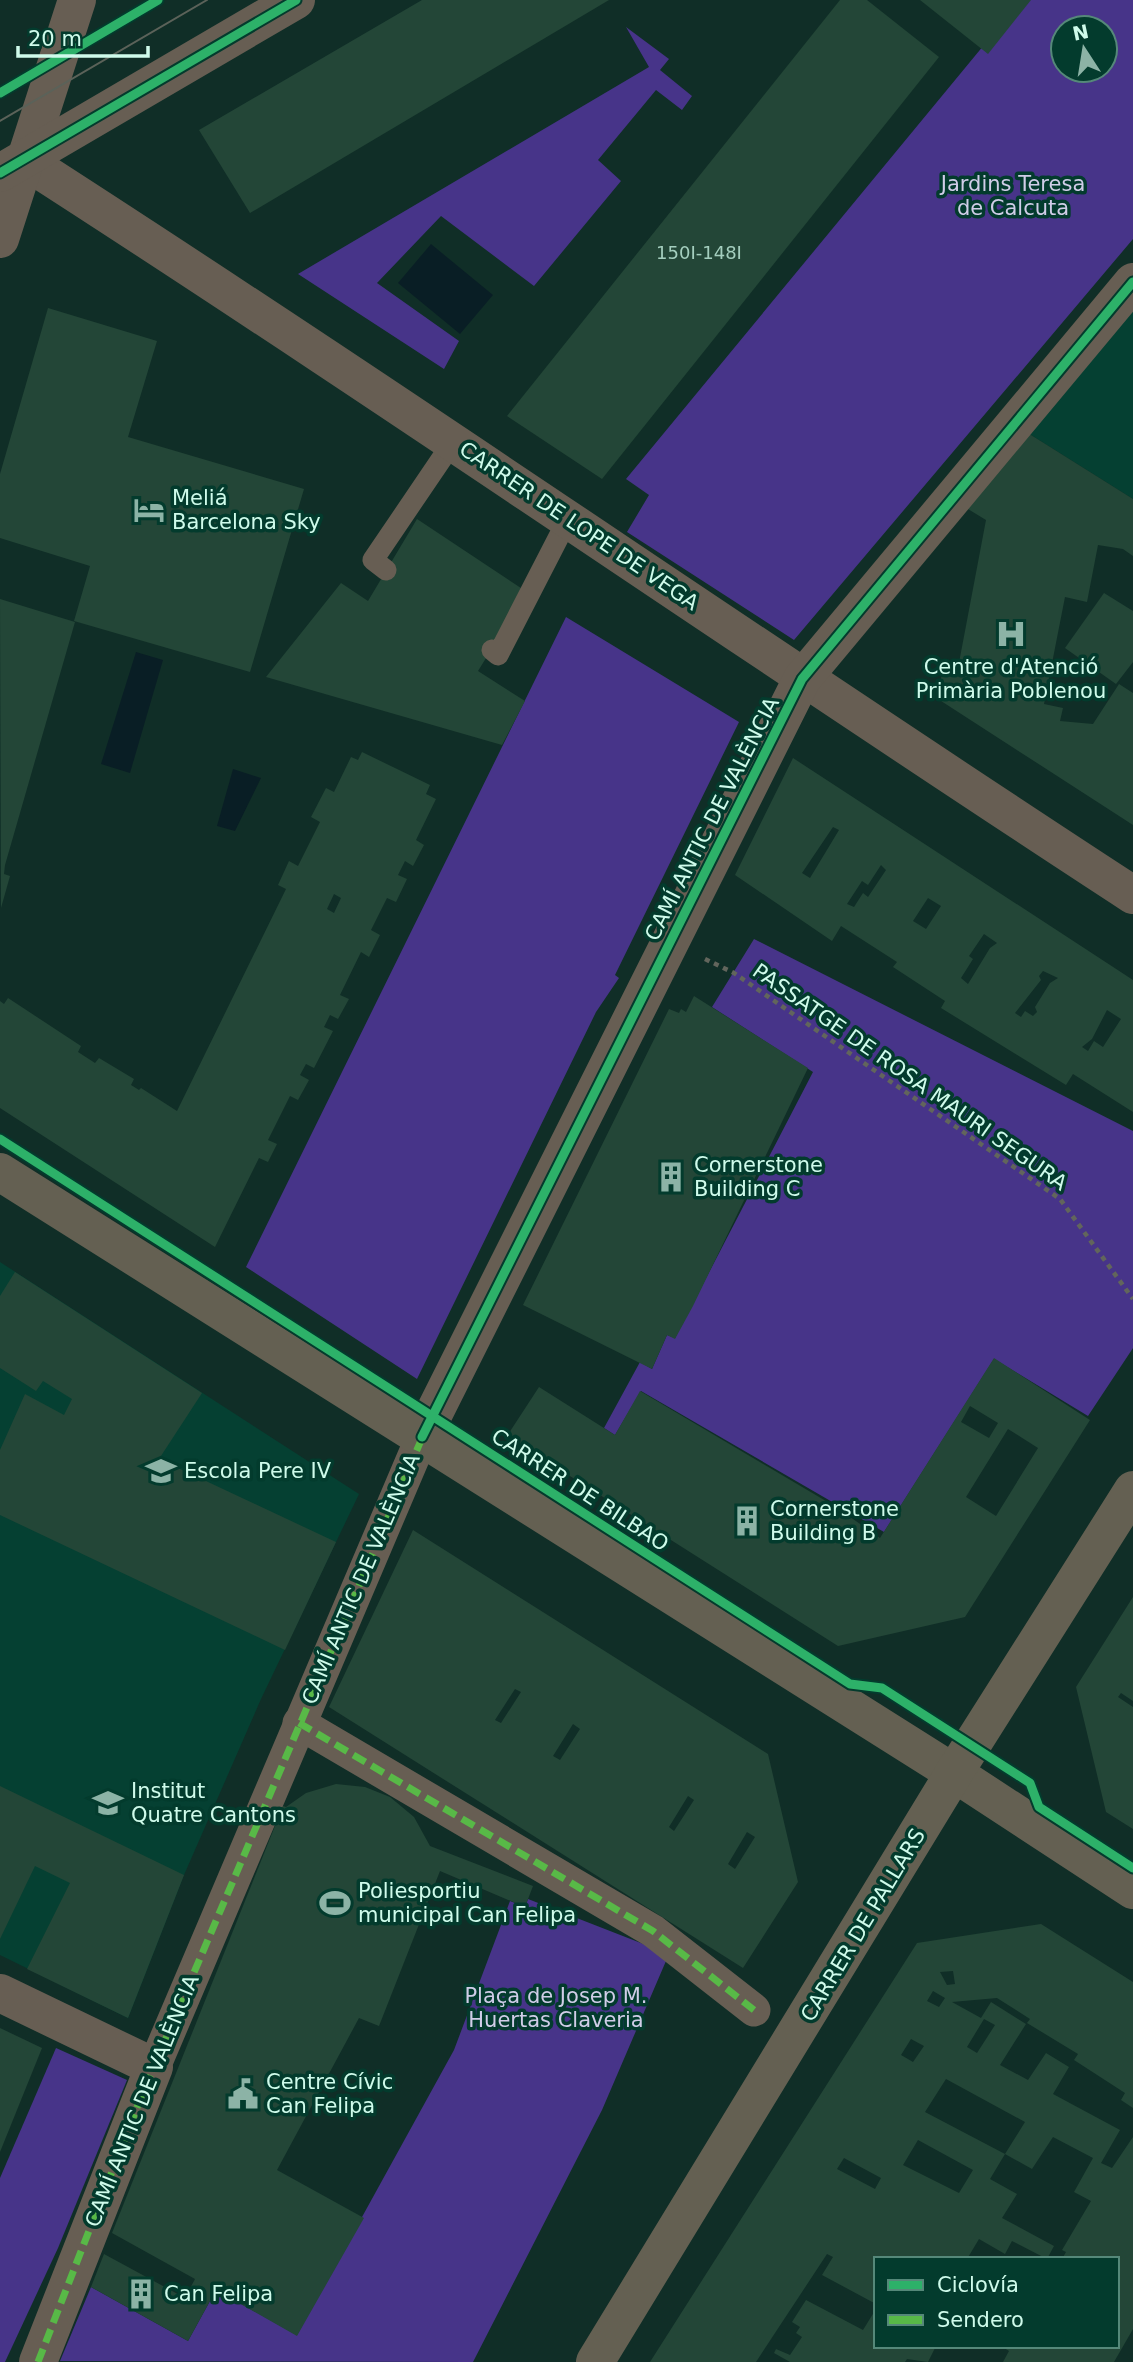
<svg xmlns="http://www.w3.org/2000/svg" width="1133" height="2362" font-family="'DejaVu Sans',sans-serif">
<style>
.built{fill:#054032}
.green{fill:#473489;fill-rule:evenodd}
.water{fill:#091e25}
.building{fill:#234637;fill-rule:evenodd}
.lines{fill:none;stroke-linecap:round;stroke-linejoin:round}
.path{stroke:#62655c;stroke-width:4.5;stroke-dasharray:5 5;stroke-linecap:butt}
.service{stroke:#675e53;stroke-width:21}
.pedestrian{stroke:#675e53;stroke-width:33}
.minor{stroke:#675e53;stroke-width:38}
.tertiary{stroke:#675e53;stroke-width:38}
.secondary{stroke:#646052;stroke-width:38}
.tram{stroke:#5b6259;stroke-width:2}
.quiet{stroke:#58b947;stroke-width:7;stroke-dasharray:14 7;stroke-linecap:butt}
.cycleway-casing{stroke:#033b2d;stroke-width:13}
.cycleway{stroke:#2db169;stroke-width:9}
.labels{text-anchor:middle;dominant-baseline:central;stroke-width:7;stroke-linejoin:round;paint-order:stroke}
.number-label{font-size:18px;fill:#a4cebe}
.park-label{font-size:21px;fill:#d0cde8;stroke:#033b2d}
.poi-label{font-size:21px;fill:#cffbeb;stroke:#033b2d;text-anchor:start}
.street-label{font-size:21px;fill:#cffbeb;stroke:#033b2d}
</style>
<rect width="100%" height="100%" fill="#102e27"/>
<g class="built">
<path d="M1133,288v211l-110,-69z"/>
<path d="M0,1262l359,232 -98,205 -77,176 -56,143 -128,-63z"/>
</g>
<g class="green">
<path d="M1021,0h112v239l-339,401 -167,-108 22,-37 -23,-16zM1063,28h42v42h-42z"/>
<path d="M626,27l43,32 -9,11 32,26 -10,14 -26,-20 -58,70 23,21 -87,105 -93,-70 -64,67 82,58 -15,28 -146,-95 351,-207z"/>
<path d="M566,617l173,105 -124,253 4,3 -23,34 -179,367 -171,-112z"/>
<path d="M754,939l379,192v217l-45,68 -94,-57 -110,173 -243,-141 -26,44 -11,-7 36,-66 12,7 15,-34 8,3 138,-266 -101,-65z"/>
<path d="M528,1899l141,55 -67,156 -129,252 -413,-1 31,-74 97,54 28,-51 81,45 157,-285 56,-149 15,6z"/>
<path d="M56,2048l71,32 -69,168 -53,114h-5v-184z"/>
</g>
<g class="water">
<path d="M431,244l62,51 -33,39 -62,-51z"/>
<path d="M136,652l27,8 -33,113 -29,-9z"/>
<path d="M233,769l28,9 -26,53 -18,-5z"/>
</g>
<g class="building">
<path d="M422,0h187l-359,213 -51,-83z"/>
<path d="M840,0h27l72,57 -337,422 -95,-63z"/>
<path d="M920,0h111l-43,54z"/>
<path d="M48,308l109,33 -29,96 176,52 -54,183 -176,-51 16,-55 -90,-28v-64z"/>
<path d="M1023,430l110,69v57l-10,-7 -25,-4 -11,57 -22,-5 -21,107 19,4 -3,13 33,3 26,-40 14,9v132l-195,-126 5,-34 15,3 28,-148 -23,-14z"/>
<path d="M417,519l110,73 -49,79 47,30 -23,44 -236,-68 75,-94 27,18z"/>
<path d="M1104,593l29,18v51l-17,22 -51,-36z"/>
<path d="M0,599l75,23 -70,243 -1,9 6,2 -9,32z"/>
<path d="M362,752l68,33 -4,9 10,5 -20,41 8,5 -11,21 -8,-5 -7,14 9,4 -11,23 -9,-4 -16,32 9,5 -11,22 -8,-5 -21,43 9,4 -11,20 -8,-4 -6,12 9,4 -19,37 -8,-4 -6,11 9,5 -11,20 -8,-4 -22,44 9,4 -9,18 -9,-4 -44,89 -215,-139v-107l4,3 4,-6 73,48 -3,6 17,11 4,-5 35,21 -3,6 8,5 2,-2 36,23 109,-222 -8,-4 11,-24 9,5 22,-44 -9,-5 15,-29 8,4 17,-35 7,3zM334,894l7,4 -7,15 -7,-4z"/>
<path d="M793,758l340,222v132l-60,-38 -7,11 -125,-77 4,-7 -52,-34 4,-5 -56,-36 -9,15 -97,-66zM833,827l6,3 -29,48 -8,-5zM881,865l5,5 -18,27 -5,-4 -9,14 -7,-3 15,-23 6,4zM928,898l13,8 -15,23 -13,-8zM984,934l13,9 -7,5 -22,36 -7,-6 12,-19 -4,-3zM1043,971l15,7 -8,5 -15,24 2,5 -4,4 -8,-5 -4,6 -6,-4 26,-33 -2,-4zM1107,1010l14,9 -18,28 -9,-6 -6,10 -6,-4 10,-8z"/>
<path d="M694,996l114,72 -115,238 -18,33 -8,-4 -15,34 -129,-64 146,-296 10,4 2,-4 5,3z"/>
<path d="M15,1272l187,121 -43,66 177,83 -51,108 -285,-135v-65l25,-56 39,21 8,-16 -29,-18 -7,10 -36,-23v-72z"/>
<path d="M994,1358l96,62 -125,197 -127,29 -331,-210 32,-49 76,48 25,-44 196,116 44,31zM970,1406l28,17 -9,15 -28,-16zM1008,1429l30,19 -42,68 -30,-19z"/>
<path d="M413,1530l355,224 30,128 -55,86 -414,-261zM515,1689l6,3 -20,31 -6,-3zM573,1724l7,5 -20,31 -7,-4zM688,1796l6,4 -20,31 -5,-4zM747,1832l8,5 -20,32 -7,-5z"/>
<path d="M1133,1597v104l-12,-8 -3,4 15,10v122l-27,-17 -30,-125z"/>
<path d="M336,1784l29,3 25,10 24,20 16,29 103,40 -8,21 -85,-36 -61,155 -20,-8 -82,152 87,48 -67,118 -81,-46 -28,51 -97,-54 13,-33 81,44 10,-19 -83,-46 171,-427 3,1 20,-14z"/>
<path d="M0,1786l184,89 -56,143 -101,-49 43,-86 -35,-17 -35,73z"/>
<path d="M1041,1924l92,58v126l-12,-8 4,-7 -51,-33 4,-6 -51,-31 3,-4 -33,-21 -45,4 29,16 10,-16 35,22 -26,41 28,15 18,-27 23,14 -16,27 67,36 -19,33 11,5 21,-31v192l-19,33h-111l6,-11 -8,-5h116v-87h-55l4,-7 -4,-2 29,-49 -17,-9 19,-34 -40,-21 -21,32 -27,-15 20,-32 -79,-43 -21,33 80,42 -15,25 27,15 -15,24 52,28 -7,13 -35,-18 -7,13 -26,-15 -12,20h-91v45l-54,-29 11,-18 -6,-3 -71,108h-106l267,-419zM953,1971l2,13 -8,1 -7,-13zM933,1991l12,7 -6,9 -12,-6zM984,2019l11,6 -18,28 -10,-6zM911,2039l13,7 -11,16 -12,-7zM918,2140l55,30 -14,23 -56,-28zM844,2158l37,20 -6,11 -38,-20z"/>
<path d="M0,2028l42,20 -42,104z"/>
<path d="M806,2300l57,30 13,-21v37h60l-8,16 -21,-3 -2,3h-115l-16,-9 2,-4 14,6 12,-18 -6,-4 4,-6 -8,-5z"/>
</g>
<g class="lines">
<path class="path" d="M705,959l29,14 326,226 73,100"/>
<g class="service">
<path d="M386,570l-13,-10 80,-118"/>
<path d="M492,650l6,5 71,-138"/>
</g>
<g class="pedestrian">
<path d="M299,1723l354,208 101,79"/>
<path d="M154,2067l268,-630"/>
</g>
<g class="minor">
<path d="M24,160c373,240 737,493 1109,735"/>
<path d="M0,239l77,-239"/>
<path d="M422,1437l380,-758 331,-397"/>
<path d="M0,1993l154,74 -116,295"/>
</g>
<path class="tertiary" d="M0,173l296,-173"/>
<g class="secondary">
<path d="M0,1172l954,601 179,117"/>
<path d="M595,2362l359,-589 179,-283"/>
</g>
<path class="tram" d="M0,121l207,-121"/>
<g class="quiet">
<path d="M299,1723l354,208 101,79"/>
<path d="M38,2362l105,-270 282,-661"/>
</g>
<g class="cycleway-casing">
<g id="cycleway">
<path d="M0,93l158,-93"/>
<path d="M0,173l296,-173"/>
<path d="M0,1139l850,545 32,4 148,95 9,24 94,61"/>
<path d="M422,1437l380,-758 331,-397"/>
</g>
</g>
<use href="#cycleway" class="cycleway"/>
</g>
<defs>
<g id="hotel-bare" transform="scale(2.415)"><path d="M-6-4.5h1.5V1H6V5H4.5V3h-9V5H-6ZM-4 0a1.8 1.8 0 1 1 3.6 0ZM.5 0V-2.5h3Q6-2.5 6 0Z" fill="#8cb3a6" stroke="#033b2d" stroke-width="2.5" paint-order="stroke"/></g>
<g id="hospital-bare" transform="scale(2.415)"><path d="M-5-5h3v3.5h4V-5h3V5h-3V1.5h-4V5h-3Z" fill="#8cb3a6" stroke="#033b2d" stroke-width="2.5" paint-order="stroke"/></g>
<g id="building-bare" transform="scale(2.415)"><path d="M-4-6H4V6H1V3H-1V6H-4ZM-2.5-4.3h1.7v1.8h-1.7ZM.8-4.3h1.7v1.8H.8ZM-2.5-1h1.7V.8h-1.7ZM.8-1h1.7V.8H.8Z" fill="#8cb3a6" stroke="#033b2d" stroke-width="2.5" paint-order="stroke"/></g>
<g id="school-bare" transform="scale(2.415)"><path d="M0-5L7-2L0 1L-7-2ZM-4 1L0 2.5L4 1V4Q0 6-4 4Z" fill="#8cb3a6" stroke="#033b2d" stroke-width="2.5" paint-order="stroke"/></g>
<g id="stadium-bare" transform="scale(2.415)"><path d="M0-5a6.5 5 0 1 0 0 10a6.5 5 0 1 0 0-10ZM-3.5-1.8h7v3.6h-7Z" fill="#8cb3a6" stroke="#033b2d" stroke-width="2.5" paint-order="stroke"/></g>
<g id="civic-bare" transform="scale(2.415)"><path d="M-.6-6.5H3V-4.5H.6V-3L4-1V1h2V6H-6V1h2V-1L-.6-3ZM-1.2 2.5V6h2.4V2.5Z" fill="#8cb3a6" stroke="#033b2d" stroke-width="2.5" paint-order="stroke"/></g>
</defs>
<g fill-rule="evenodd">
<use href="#hotel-bare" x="149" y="510"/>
<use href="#hospital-bare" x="1011" y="634"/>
<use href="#building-bare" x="671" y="1177"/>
<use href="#school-bare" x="161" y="1471"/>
<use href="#building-bare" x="747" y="1521"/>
<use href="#school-bare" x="108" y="1803"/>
<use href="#stadium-bare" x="335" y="1903"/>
<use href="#civic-bare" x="243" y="2094"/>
<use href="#building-bare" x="141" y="2294"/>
</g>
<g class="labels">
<g class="number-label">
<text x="699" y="252">150I-148I</text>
</g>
<g class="park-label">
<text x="1013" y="184">Jardins Teresa<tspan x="1013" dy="24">de Calcuta</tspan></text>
<text x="556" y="1996">Plaça de Josep M.<tspan x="556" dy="24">Huertas Claveria</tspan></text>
</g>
<g class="poi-label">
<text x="172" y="498">Meliá<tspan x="172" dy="24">Barcelona Sky</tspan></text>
<text x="1011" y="667" text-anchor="middle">Centre d'Atenció<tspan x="1011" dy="24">Primària Poblenou</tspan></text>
<text x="694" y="1165">Cornerstone<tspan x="694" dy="24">Building C</tspan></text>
<text x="184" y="1471">Escola Pere IV</text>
<text x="770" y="1509">Cornerstone<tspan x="770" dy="24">Building B</tspan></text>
<text x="131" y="1791">Institut<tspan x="131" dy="24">Quatre Cantons</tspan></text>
<text x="358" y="1891">Poliesportiu<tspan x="358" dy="24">municipal Can Felipa</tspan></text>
<text x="266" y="2082">Centre Cívic<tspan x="266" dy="24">Can Felipa</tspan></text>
<text x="164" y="2294">Can Felipa</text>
</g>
<g class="street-label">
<text transform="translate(579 526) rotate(34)">CARRER DE LOPE DE VEGA</text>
<text transform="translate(712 819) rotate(-63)">CAMÍ ANTIC DE VALÈNCIA</text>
<text transform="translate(910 1077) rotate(35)">PASSATGE DE ROSA MAURI SEGURA</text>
<text transform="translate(580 1490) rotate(33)">CARRER DE BILBAO</text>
<text transform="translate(361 1579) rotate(-67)">CAMÍ ANTIC DE VALÈNCIA</text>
<text transform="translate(863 1925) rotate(-59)">CARRER DE PALLARS</text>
<text transform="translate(142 2101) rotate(-68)">CAMÍ ANTIC DE VALÈNCIA</text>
</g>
</g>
<rect x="874" y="2257" width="245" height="91" fill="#033b2d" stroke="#558879" stroke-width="2"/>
<rect x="888" y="2280" width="35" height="10" fill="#2db169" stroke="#558879" stroke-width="2"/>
<text x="937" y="2292" font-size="21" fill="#cffbeb">Ciclovía</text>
<rect x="888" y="2315" width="35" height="10" fill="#58b947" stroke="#558879" stroke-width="2"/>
<text x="937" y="2327" font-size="21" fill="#cffbeb">Sendero</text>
<g transform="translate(1084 49) rotate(348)"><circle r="33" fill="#033b2d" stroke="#558879" stroke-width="2"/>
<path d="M0-5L12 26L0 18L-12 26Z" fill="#8cb3a6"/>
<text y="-10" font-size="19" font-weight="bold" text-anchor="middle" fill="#cffbeb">N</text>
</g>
<path d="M18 46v10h130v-10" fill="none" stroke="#cffbeb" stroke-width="3.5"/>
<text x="28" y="46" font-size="21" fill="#cffbeb" stroke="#033b2d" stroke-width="5" paint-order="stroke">20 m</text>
</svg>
